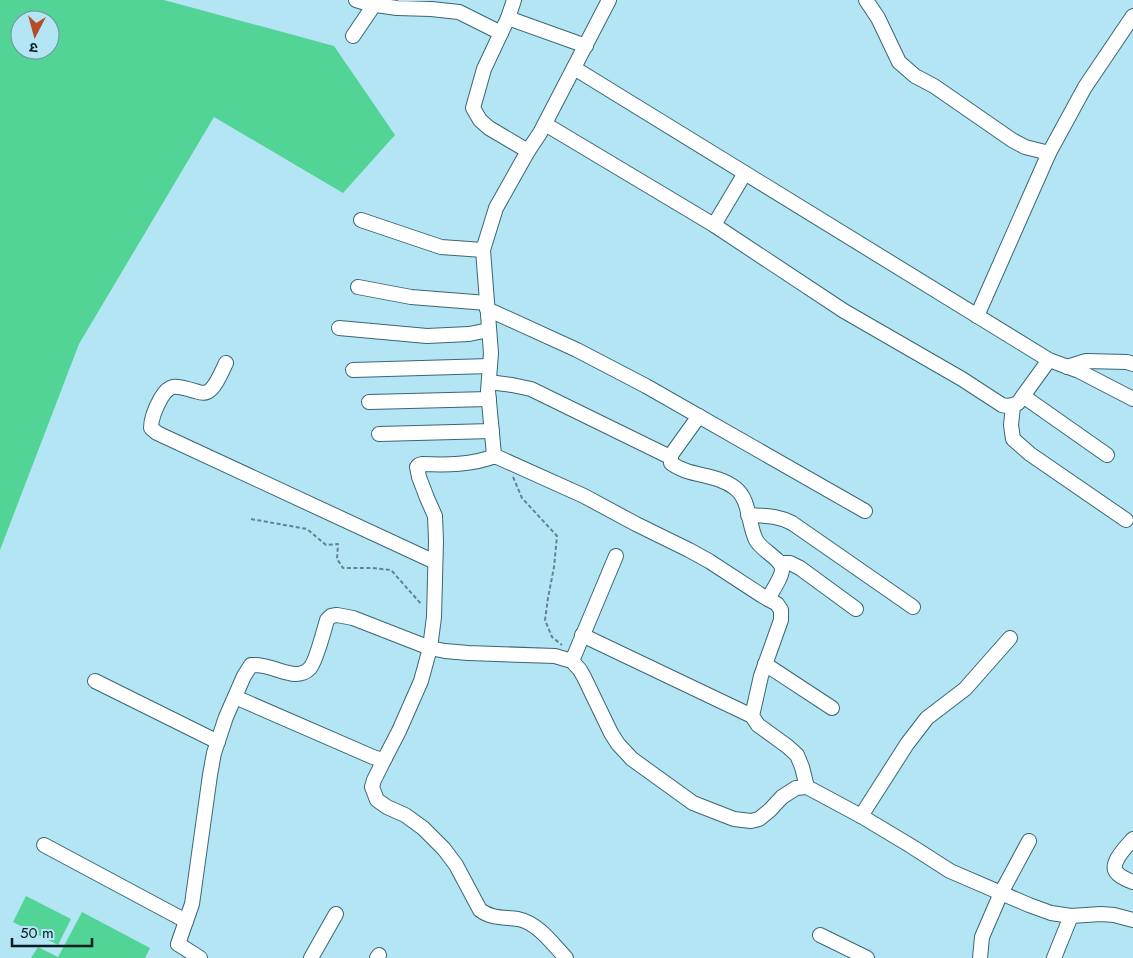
<svg xmlns="http://www.w3.org/2000/svg" width="1133" height="958" font-family="Jost,'Noto Sans Devanagari',sans-serif">
<style>
.green{fill:#51d495;fill-rule:evenodd}
.lines{fill:none;stroke-linecap:round;stroke-linejoin:round}
.minor-casing{stroke:#386774;stroke-width:16}
.path{stroke:#61848f;stroke-width:2;stroke-dasharray:4 2.5;stroke-linecap:butt}
.minor{stroke:#fff;stroke-width:14}
</style>
<rect width="100%" height="100%" fill="#b4e5f5"/>
<g class="green">
<path d="M0,0h164l170,46 61,89 -52,58 -129,-76 -135,227 -79,206zM20,20h30v30h-30z"/>
<path d="M26,896l45,23 -13,26 -45,-23z"/>
<path d="M82,912l68,36 -5,10h-114l7,-11 20,10z"/>
</g>
<g class="lines">
<g class="minor-casing">
<g id="minor">
<path d="M356,0l13,4 28,4 34,1 28,3 42,21"/>
<path d="M514,0l-6,18 -24,51 -11,39 7,12 9,8 39,23"/>
<path d="M866,0l12,18 21,44 16,14 19,10 78,54 13,7 24,6"/>
<path d="M508,18l78,28"/>
<path d="M353,36l21,-31"/>
<path d="M574,68l475,292 30,11 54,28"/>
<path d="M545,124l169,101 130,86 118,68 40,26c6,2 10,1 16,-2l31,-43"/>
<path d="M361,220l80,27 42,3"/>
<path d="M714,225l31,-52"/>
<path d="M358,287l53,10 76,6"/>
<path d="M487,309l90,41 69,36 219,125"/>
<path d="M977,316l72,-163 36,-66 48,-71"/>
<path d="M339,328l88,8 42,-2 20,-4"/>
<path d="M226,363c-4,8 -11,26 -19,29 -4,2 -8,0 -12,-1 -16,-4 -24,-10 -34,7 -5,9 -10,20 -10,30l6,5 278,129"/>
<path d="M1067,367l19,-6 41,1 6,2"/>
<path d="M353,370l137,-4"/>
<path d="M489,382l23,3 19,4 139,68"/>
<path d="M1023,396l84,59"/>
<path d="M369,402l120,-3"/>
<path d="M1013,406l-2,19 2,14 17,15 96,66"/>
<path d="M699,416l-28,39v8c18,14 45,10 64,25 15,11 13,36 21,52 5,10 24,18 26,28 1,8 -10,23 -14,31"/>
<path d="M379,434l113,-3"/>
<path d="M495,456l-1,-1 -6,-64 3,-38 -8,-103 13,-42 32,-57 12,-18 69,-133"/>
<path d="M748,515c18,1 28,0 44,8l121,84"/>
<path d="M780,563h10l10,5 56,41"/>
<path d="M582,635l170,81"/>
<path d="M572,661l44,-105"/>
<path d="M765,664l67,44"/>
<path d="M95,681l123,61"/>
<path d="M235,697l138,60 6,2 6,-1 14,-27 22,-50 9,-33 4,-31 2,-76 -1,-25 -8,-18 -8,-21 -2,-10 2,-2 3,-1c25,1 50,1 73,-8l89,40 52,28 53,26 20,11 52,34 16,9 4,6v10l-20,56 -9,40 6,9 29,21 10,9 5,12 5,20"/>
<path d="M385,758l-11,22 -2,7 5,13 10,7 18,8 18,13 21,21 12,16 24,45c12,9 25,7 38,9 20,4 34,24 48,39"/>
<path d="M861,816l46,-72 20,-26 38,-29 45,-51"/>
<path d="M1133,839c-6,7 -26,26 -15,35 4,4 10,6 15,8"/>
<path d="M44,845l142,76"/>
<path d="M820,935l47,23"/>
<path d="M200,958l-22,-14 14,-40 18,-129 4,-22 12,-36 18,-41 7,-11c15,-1 24,5 38,8 7,2 16,1 21,-5 6,-6 14,-38 17,-48l4,-4 6,-1 16,3 77,30 15,3 23,2 87,3 10,3 7,2 8,9 4,7 27,56 7,11 14,15 61,44 41,16 17,2 8,-2 11,-9 12,-13 14,-9 11,-1 54,29 50,30 39,25 79,34 22,8 20,3 30,-2 13,1 19,5"/>
<path d="M311,958l25,-44"/>
<path d="M377,958l2,-3"/>
<path d="M980,958l2,-21 19,-44 28,-52"/>
<path d="M1054,958l17,-42"/>
</g>
</g>
<g class="path">
<path d="M513,477l9,21 35,38 -3,31 -6,31 -3,22 7,17 10,8"/>
<path d="M251,519l56,10 19,16 12,-1 -1,15 6,9h29l19,2 31,35"/>
</g>
<use href="#minor" class="minor"/>
</g>
<g transform="translate(35 35) rotate(186)"><circle r="24" fill="#b4e5f5" stroke="#6f94a0"/>
<path d="M0-4L9 19L0 12L-9 19Z" fill="#b54d28"/>
<text y="-8" font-size="14" font-weight="bold" text-anchor="middle" fill="#071b21">उ</text>
</g>
<path d="M12 938v8h80v-8" fill="none" stroke="#071b21" stroke-width="2.5"/>
<text x="20" y="938" font-size="15" fill="#071b21" stroke="#b4e5f5" stroke-width="4" paint-order="stroke">50 m</text>
</svg>
